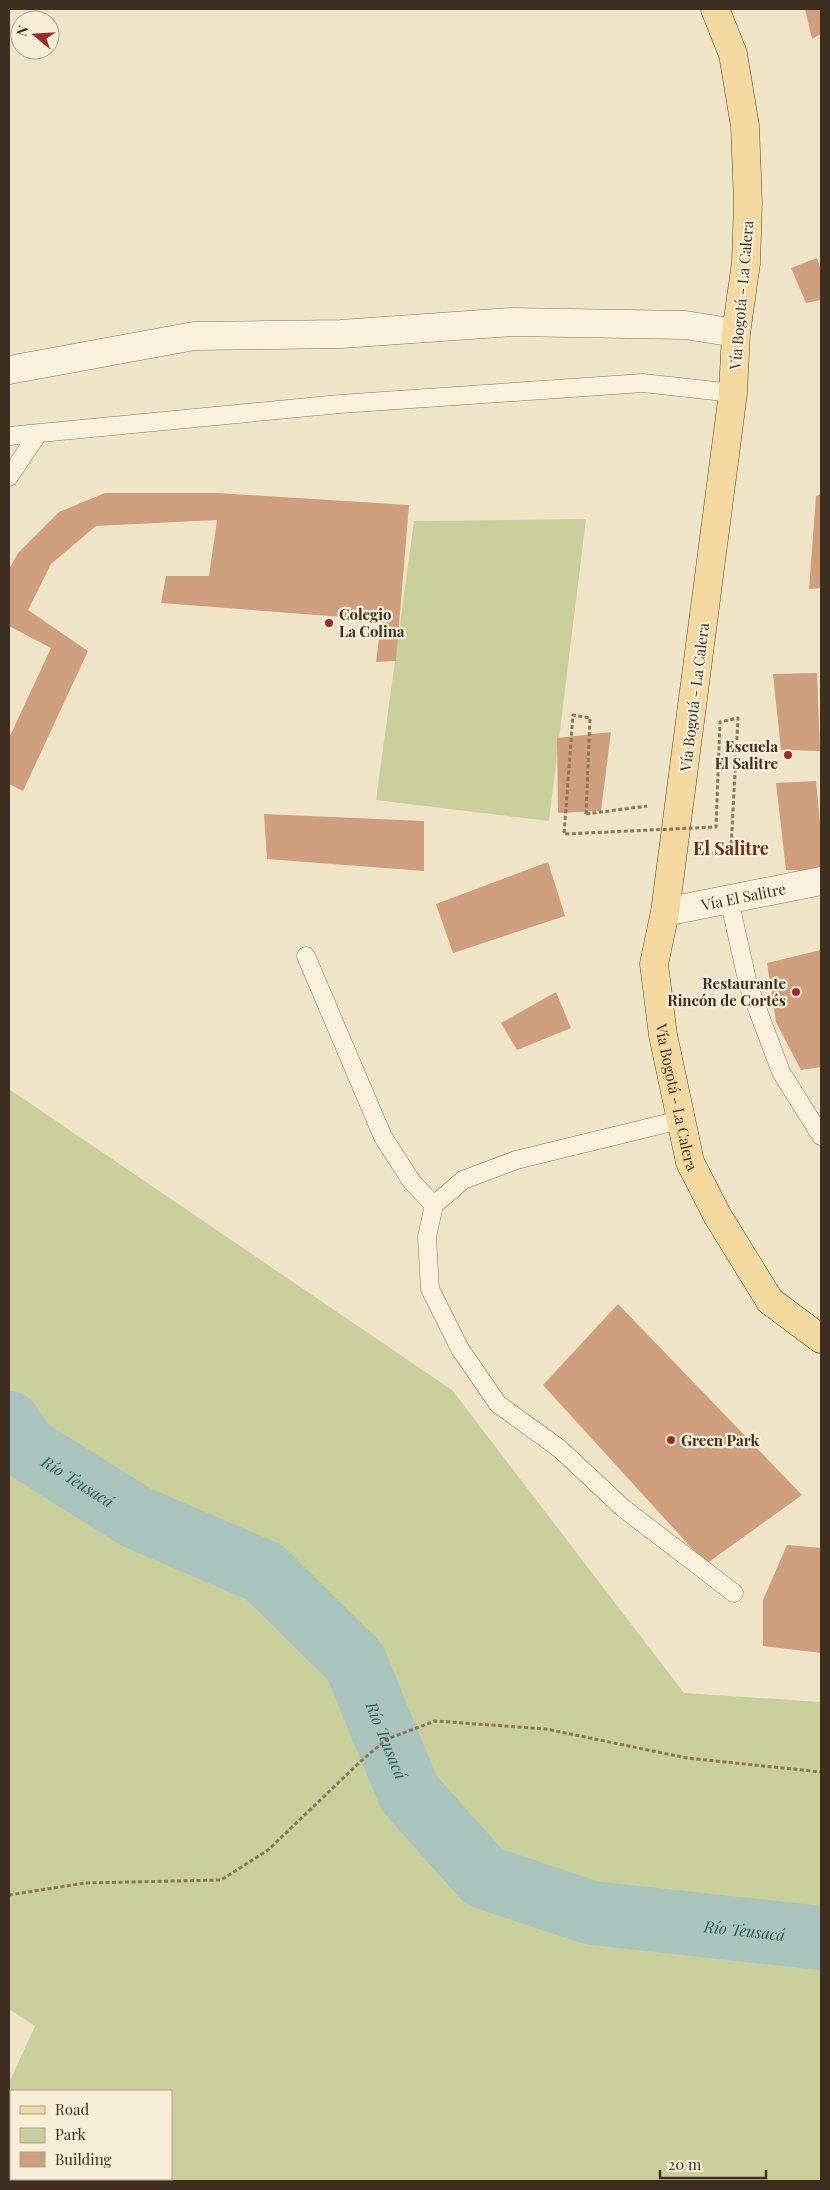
<svg xmlns="http://www.w3.org/2000/svg" width="830" height="2190" font-family="'Playfair Display',serif">
<style>
.green{fill:#c9cf9b}
.lines{fill:none;stroke-linecap:round;stroke-linejoin:round}
.river{stroke:#a9c4bc;stroke-width:64}
.building{fill:#cf9f7d}
.lane-casing{stroke:#8d765c;stroke-width:19}
.street-casing{stroke:#8d765c;stroke-width:29}
.primary-casing{stroke:#5b4430;stroke-width:29}
.path{stroke:#8d765c;stroke-width:3;stroke-dasharray:4 2.5;stroke-linecap:butt}
.lane{stroke:#faf1dc;stroke-width:18}
.street{stroke:#faf1dc;stroke-width:28}
.primary{stroke:#f3d9a0;stroke-width:28}
.path-bridge{stroke:#8d765c;stroke-width:3;stroke-dasharray:4 2.5;stroke-linecap:butt}
.poi-dot{fill:#9e2a2b;stroke:#f7eed8;stroke-width:2}
.labels{text-anchor:middle;dominant-baseline:central;stroke-width:4.5;stroke-linejoin:round;paint-order:stroke}
.street-label{font-size:15px;fill:#3d2e20;stroke:#f7eed8}
.poi-label{font-size:15px;font-weight:bold;fill:#3d2e20;stroke:#f7eed8;text-anchor:start}
.water-label{font-size:16px;font-style:italic;fill:#2f5d5a;stroke:#f7eed8}
.quarter-label{font-size:18px;font-weight:bold;fill:#6b2e1e;stroke:#f7eed8}
</style>
<rect width="100%" height="100%" fill="#f0e4c8"/>
<g class="green">
<path d="M586,519l-37,302 -173,-21 38,-279z"/>
<path d="M9,1089l443,301 232,303 137,9v479h-779l-3,-2h132v-88h-160v65l-2,-2v-71l26,-57 -26,-17z"/>
</g>
<g class="lines">
<path class="river" id="s1" d="M9,1423l17,25 110,69 128,55 91,90 54,131 75,84 108,36 229,25"/>
</g>
<g class="building">
<path d="M805,9h16v25l-9,5z"/>
<path d="M817,258l4,12v30l-15,3 -15,-35z"/>
<path d="M105,493h113l191,12 -13,156 -20,1 5,-42 -220,-17 5,-27h43l8,-56 -121,6 -45,38 -23,46 60,41 -65,140 -14,-7v-46l42,-90 -42,-22v-57l9,-16 41,-41z"/>
<path d="M821,494v94l-12,1 7,-93z"/>
<path d="M817,673l3,78 -39,-1 -8,-76z"/>
<path d="M611,732l-10,79 -43,2 -1,-75z"/>
<path d="M816,781l5,52v38l-35,-1 -10,-87z"/>
<path d="M264,814l160,7v50l-157,-12z"/>
<path d="M548,862l17,54 -112,37 -17,-49z"/>
<path d="M821,950v117l-20,3 -25,-48 -9,-59z"/>
<path d="M556,992l15,36 -54,22 -16,-27z"/>
<path d="M618,1304l184,191 -96,69 -163,-179z"/>
<path d="M787,1545l34,3v105l-58,-7v-46z"/>
</g>
<g class="lines">
<g class="lane-casing">
<g id="lane">
<path d="M9,436l331,-32 303,-21 90,10"/>
<path d="M9,477l29,-43"/>
<path d="M729,899l19,85 33,88 40,64"/>
<path d="M306,956l77,181 29,45 22,23"/>
<path d="M680,1120l-164,40 -53,20 -29,25 -7,32 3,52 30,60 38,55 62,45 63,59 111,85"/>
</g>
</g>
<g class="street-casing">
<g id="street">
<path d="M9,370l185,-34 147,-2 171,-12 173,3 51,8"/>
<path id="s2" d="M665,912l156,-31"/>
</g>
</g>
<g class="primary-casing">
<g id="primary">
<path id="s3" d="M715,9l18,45 12,72 3,77 -2,60 -10,70 -3,60 -68,519 -11,52 9,71 27,127 27,53 53,86 51,38"/>
</g>
</g>
<g class="path">
<path d="M586,814l61,-8"/>
<path d="M706,854l24,-2"/>
<path d="M9,1895l76,-12 136,-3 47,-30 93,-89 26,-22 48,-18 111,8 141,29 134,14"/>
</g>
<use href="#lane" class="lane"/>
<use href="#street" class="street"/>
<use href="#primary" class="primary"/>
<path class="path-bridge" d="M586,814l4,-96 -17,-3 -9,119 152,-7 4,-105 18,-4 -7,130"/>
</g>
<g class="poi-dot">
<circle cx="329" cy="623" r="5"/>
<circle cx="788" cy="755" r="5"/>
<circle cx="796" cy="992" r="5"/>
<circle cx="671" cy="1440" r="5"/>
</g>
<g class="labels">
<g class="street-label">
<text transform="translate(741 295) rotate(-85)">Vía Bogotá - La Calera</text>
<text transform="translate(694 697) rotate(-83)">Vía Bogotá - La Calera</text>
<text stroke="none"><textPath href="#s2" startOffset="80">Vía El Salitre</textPath></text>
<text stroke="none"><textPath href="#s3" startOffset="1101">Vía Bogotá - La Calera</textPath></text>
</g>
<g class="poi-label">
<text x="339" y="614">Colegio<tspan x="339" dy="17">La Colina</tspan></text>
<text x="778" y="746" text-anchor="end">Escuela<tspan x="778" dy="17">El Salitre</tspan></text>
<text x="786" y="983" text-anchor="end">Restaurante<tspan x="786" dy="17">Rincón de Cortés</tspan></text>
<text x="681" y="1440">Green Park</text>
</g>
<g class="water-label">
<text stroke="none"><textPath href="#s1" startOffset="92">Río Teusacá</textPath></text>
<text stroke="none"><textPath href="#s1" startOffset="512">Río Teusacá</textPath></text>
<text stroke="none"><textPath href="#s1" startOffset="949">Río Teusacá</textPath></text>
</g>
<g class="quarter-label">
<text x="731" y="848">El Salitre</text>
</g>
</g>
<rect width="830" height="2190" fill="none" stroke="#3d2e20" stroke-width="20"/>
<rect x="10" y="2090" width="162" height="90" fill="#f7eed8" stroke="#ada18e"/>
<rect x="20" y="2106" width="25" height="8" fill="#f3d9a0" stroke="#ada18e"/>
<text x="55" y="2115" font-size="15" fill="#3d2e20">Road</text>
<rect x="20" y="2128" width="25" height="15" fill="#c9cf9b" stroke="#ada18e"/>
<text x="55" y="2140" font-size="15" fill="#3d2e20">Park</text>
<rect x="20" y="2152" width="25" height="15" fill="#cf9f7d" stroke="#ada18e"/>
<text x="55" y="2165" font-size="15" fill="#3d2e20">Building</text>
<g transform="translate(35 35) rotate(288)"><circle r="24" fill="#f7eed8" stroke="#ada18e"/>
<path d="M0-4L9 19L0 12L-9 19Z" fill="#9e2a2b"/>
<text y="-8" font-size="14" font-weight="bold" text-anchor="middle" fill="#3d2e20">N</text>
</g>
<path d="M660 2170v8h106v-8" fill="none" stroke="#3d2e20" stroke-width="2.5"/>
<text x="668" y="2170" font-size="15" fill="#3d2e20" stroke="#f7eed8" stroke-width="4" paint-order="stroke">20 m</text>
</svg>
